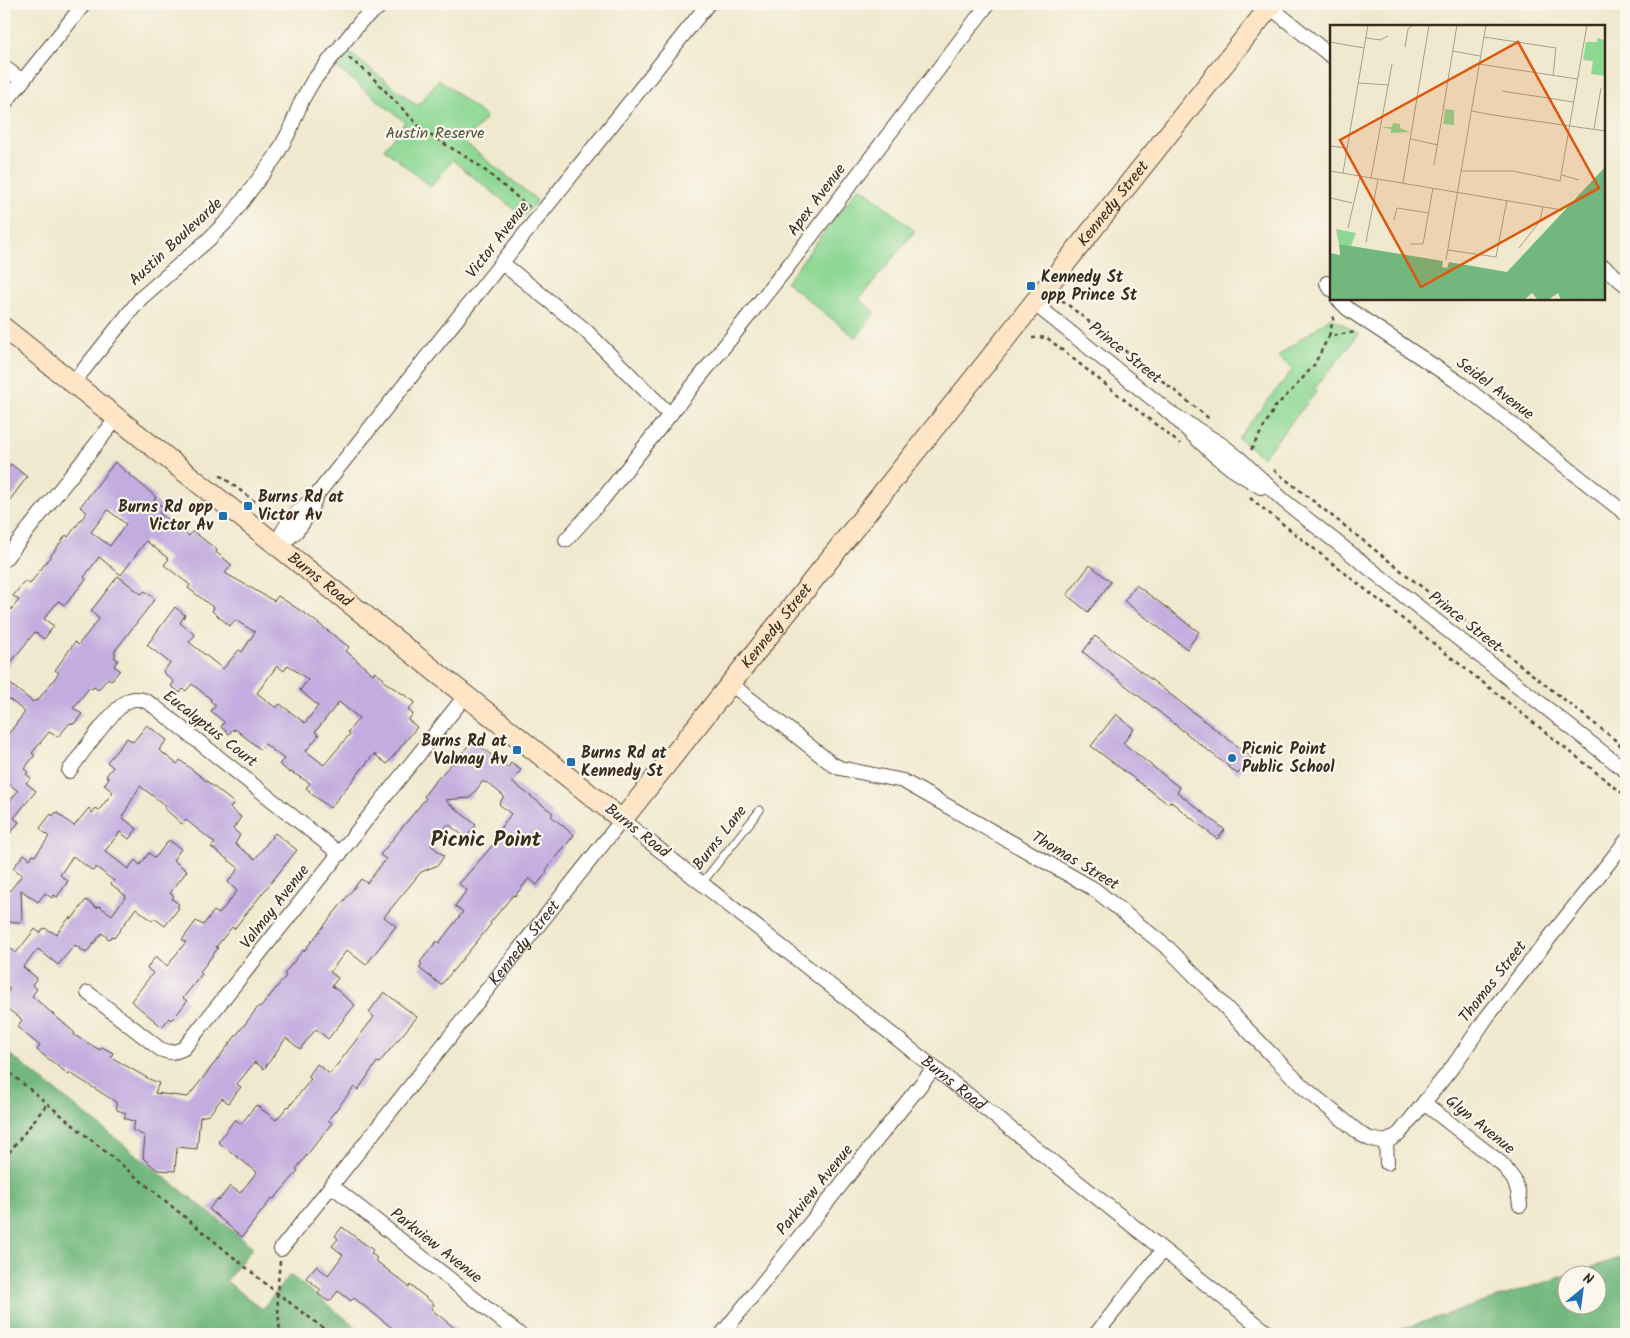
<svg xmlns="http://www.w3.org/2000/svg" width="1630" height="1338" font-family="Kalam,sans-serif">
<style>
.green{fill:#8ed894;stroke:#648159}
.forest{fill:#72b87e;stroke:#56714e;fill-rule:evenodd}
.building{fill:#c3acdf;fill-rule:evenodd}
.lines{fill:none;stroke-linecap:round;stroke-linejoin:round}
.lane-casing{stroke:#564739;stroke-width:9}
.street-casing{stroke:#564739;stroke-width:16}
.secondary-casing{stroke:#564739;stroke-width:22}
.path{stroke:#564739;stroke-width:2.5;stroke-dasharray:4 4;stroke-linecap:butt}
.lane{stroke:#fff;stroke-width:7}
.street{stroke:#fff;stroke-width:14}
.secondary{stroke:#fde5c5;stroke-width:20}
.poi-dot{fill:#1f6fb2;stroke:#fbf7ec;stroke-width:2}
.labels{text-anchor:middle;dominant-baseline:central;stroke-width:4.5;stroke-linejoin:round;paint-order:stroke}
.park-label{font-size:16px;fill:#50563c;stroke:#fbf7ec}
.street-label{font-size:16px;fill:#3b2a1e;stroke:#fbf7ec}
.poi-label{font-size:16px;font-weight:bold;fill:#3b2a1e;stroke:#fbf7ec;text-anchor:start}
.district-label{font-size:21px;font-weight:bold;fill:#3b2a1e;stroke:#fbf7ec}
.inset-road{fill:none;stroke:#a89d88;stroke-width:1}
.view{fill:#df570d;fill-opacity:0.15;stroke:#df570d;stroke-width:2.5}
.inset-edge{fill:none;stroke:#3b2a1e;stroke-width:2.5}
</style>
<rect width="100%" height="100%" fill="#fbf7ec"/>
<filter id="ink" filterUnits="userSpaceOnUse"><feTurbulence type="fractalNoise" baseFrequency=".02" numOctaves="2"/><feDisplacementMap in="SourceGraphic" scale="10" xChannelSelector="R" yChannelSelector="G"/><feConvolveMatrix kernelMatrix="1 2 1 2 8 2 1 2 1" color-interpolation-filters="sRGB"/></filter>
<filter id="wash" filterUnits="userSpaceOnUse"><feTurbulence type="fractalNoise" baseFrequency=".0096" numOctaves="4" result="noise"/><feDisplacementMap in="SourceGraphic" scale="20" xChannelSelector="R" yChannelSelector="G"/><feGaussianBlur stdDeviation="1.12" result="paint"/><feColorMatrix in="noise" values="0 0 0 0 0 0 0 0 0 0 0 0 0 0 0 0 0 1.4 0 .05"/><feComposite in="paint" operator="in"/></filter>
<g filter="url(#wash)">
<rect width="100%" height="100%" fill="#f0e9cf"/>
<g class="green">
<path d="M347,51l71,55 21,-27 47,38 -21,26 72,57 -13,17 -72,-57 -21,27 -47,-38 21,-27 -70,-56z"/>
<path d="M860,186l55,45 -56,68 16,13 -19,26 -70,-56z"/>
<path d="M1331,317l28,17 -45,55 3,2 -54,66 -25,-19 55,-69 -15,-13z"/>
</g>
<g class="forest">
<path d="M4,1050l249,197 -27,34 36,28 28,-34 75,59h-361z"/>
<path d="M1626,1256v78h-240zM1568,1276h30v30h-30z"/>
</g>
<g id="blocks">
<g class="building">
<path d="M115,462l41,35 -2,3 9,7 -4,6 30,23 4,-5 24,19 -1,2 16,13 -7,8 49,28 4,-5 32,21 39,30 -3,4 27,23 2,-2 9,7 -1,2 32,21 -7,8 5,4 -5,6 9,7 -30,37 -13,-10 -44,54 -21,-16 1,-1 -4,-3 4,-5 -19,-11 -1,1 -11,-9 5,-5 -19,-15 -5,5 -25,-20 -1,2 -1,-2 -4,5 -8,-7 3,-5 -13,-11 5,-6 -6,-4 1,-2 -19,-15 -6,7 -3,-2 -3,4 -9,-7 3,-4 -11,-10 7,-9 -23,-18 28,-38 10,8 -5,8 15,12 -6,7 34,27 16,-19 3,2 13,-20 -20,-12 -5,6 -18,-15 2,-3 -26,-20 2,-3 -26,-20 5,-6 -23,-18 -25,34 -22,-18 -15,20 2,2 -21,26 -7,-4 -14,18 10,7 -10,13 -9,-7 -31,39v-53l15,-18 -6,-4 12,-15 5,3 36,-49 2,2 19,-25 -7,-5zM108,510l18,14 -16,22 -19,-14zM288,665l20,15 -8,10 18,16 -13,17 -25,-19 -4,4 -19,-15 20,-27 7,5zM339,702l20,16 -11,14 2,2 -26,31 -18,-14 13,-16 -4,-3z"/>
<path d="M11,464l16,13 -23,31v-35z"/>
<path d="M1090,565l21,17 -23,30 -21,-17z"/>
<path d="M118,576l23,18 4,-3 10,8 -41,53 2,2 -2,3 4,3 -4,6 6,4 -9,11 -3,-3 -10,12 -4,-3 -2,2 -2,-2 -17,21 9,6 -8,10 -4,-1 -12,14 -9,-5 -17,21 3,2 -11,14 4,3 -2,2 5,4 -5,5 10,8 -22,27 5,4 -15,19v-33l14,-17 -14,-11v-40l21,-28 -21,-17v-16l29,23 2,-2 2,1 22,-28 -4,-3 20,-28 3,3 21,-26 -8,-8z"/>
<path d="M1136,585l63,47 -12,17 -63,-48z"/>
<path d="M1095,636l156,121 -13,17 -155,-122z"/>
<path d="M1116,714l18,15 -11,14 57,45 -3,4 48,38 -8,9 -47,-38 -2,3 -77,-58z"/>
<path d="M147,725l20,15 -8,10 18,14 3,-4 54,43 -4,5 11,9 -8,12 7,6 -5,9 20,15 20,-26 22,17 -63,79 -2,-2 -16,20 2,1 -18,24 2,2 -19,24 4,3 -10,13 -6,6 -2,-2 -7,9 -31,-26 22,-28 -6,-5 9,-12 11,10 19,-24 -4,-2 14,-19 7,4 11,-14 5,3 18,-23 -9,-9 11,-14 -28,-21 4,-4 -29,-23 -4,4 -18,-16 2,-2 -26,-20 -18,31 15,12 -8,10 -9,-7 -15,19 23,18 7,-9 5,5 9,-12 6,5 14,-18 12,9 -8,11 14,11 -17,22 4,3 -2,3 7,5 -2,3 2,1 -14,18 -11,-8 -2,3 -16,-13 -22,30 -2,-2 -3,3 -7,-6 -16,20 -11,-8 -17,20 -20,-16 -15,18 14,11 -5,7 5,4 -5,7 43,37 -1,2 26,15 2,-3 11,6 -2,4 38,22 10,4 -4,10 33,4 71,-91 2,1 25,-31 -2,-2 19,-24 1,1 57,-72 6,4 19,-24 -6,-4 46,-57 -2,-2 9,-12 19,-21 1,1 20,-24 34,28 4,-5 10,7 -9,12 41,31 -2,3 23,19 -28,35 1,2 -10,13 -8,-7 -14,18 -2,-1 -23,28 1,1 -7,9 -43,52 -22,-17 3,-4 -2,-2 17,-21 2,2 24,-31 -8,-6 12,-16 -8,-6 40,-46 -4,-3 16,-21 -12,-10 5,-8 -18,-14 -1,1 -2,-2 -13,17 -25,2 31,25 -10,13 -18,-14 -17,21 13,11 -6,9 -17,7 -37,45 12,9 -30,39 -19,-15 -17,22 8,6 -6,8 23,19 -27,34 -12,-10 -16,20 -14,-11 -22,31 -9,-7 -18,22 4,3 -13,16 -6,-5 -13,17 -9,2 -3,32 -20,-2 -2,24 -18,-1 -14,-12 2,-22 -13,-6 3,-8 -11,-4 2,-5 -9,-3 -1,-8 -46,-29 -1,2 -32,-25 3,-4 -23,-19 5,-7 -18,-14v-9l6,-9 -6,-5v-27l6,-8 6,5 19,-24 5,4 4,-5 12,6 14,-17 2,2 14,-19 11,8 2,-2 13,9 14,-19 -15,-12 3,-3 -18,-14 -3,4 -20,-15 -13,19 8,6 -11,16 -3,-2 -2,3 -7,-5 -7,9 -17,-12 1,32h-18v-30l6,-1 12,-16 -9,-7 11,-14 6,5 3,-4 2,1 14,-19 -9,-9 11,-14 2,2 3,-4 18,14 15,-18 3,5 4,-5 3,2 14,-18 -9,-7 5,-7 -3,-2 7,-9 -6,-5 20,-24 6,4z"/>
<path d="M384,992l33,25 -38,46 -2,-1 -19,28 -4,-3 -26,33 4,3 -36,46 2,2 -24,28 -2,-1 -30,39 -33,-28 8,-10 2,1 11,-14 10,7 17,-21 -39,-30 17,-23 6,5 15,-19 20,15 12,-14 1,1 22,-28 -3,-2 9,-13 13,10 44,-57 -5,-5z"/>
<path d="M342,1227l31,23 -2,3 6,5 -2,2 34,27 1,-2 24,19 -3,5 31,25h-62l-46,-36 -3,3 -13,-10 -8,10h-2l-10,-7 3,-4 -15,-12 10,-12 12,9 15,-20 -11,-9 6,-7 -3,-3z"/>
</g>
</g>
</g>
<g filter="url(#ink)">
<use href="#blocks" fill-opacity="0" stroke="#564739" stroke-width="1"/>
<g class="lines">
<g class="lane-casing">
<path id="lane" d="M702,883l58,-73"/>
</g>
<g class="street-casing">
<g id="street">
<path d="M1270,7l61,49"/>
<path d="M4,67l18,14"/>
<path d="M4,104l80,-100"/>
<path d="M502,263l82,66 86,86"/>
<path d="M1604,267l22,18"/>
<path d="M1327,283l4,6"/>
<path d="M1338,299l10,10 113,75 165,130"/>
<path d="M1035,304l134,108 44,42 19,15 29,18"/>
<path d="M73,383l68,-85 67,-58 21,-21 47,-63 13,-24 13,-32 11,-19 48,-60 22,-17"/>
<path d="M1169,412l53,33 18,14 43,41 343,271"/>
<path d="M566,540l36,-40 187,-235 199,-261"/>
<path d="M277,545c6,-21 21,-34 38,-48l393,-493"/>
<path d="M277,545c21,-10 29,-25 38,-46"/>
<path d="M4,560l113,-142"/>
<path d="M731,684l101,80 8,4 63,13 191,108 75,60 134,138 59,48 8,4 16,3 13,-8 55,-69 33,-48 139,-176"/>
<path d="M69,771c11,-15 46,-66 61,-71 10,-3 17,1 25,7l185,147"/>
<path d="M88,993l72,56c9,4 15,4 24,-1l282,-353"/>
<path d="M1424,1103l78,61 12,16 4,11 2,14"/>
<path d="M1386,1142l1,21"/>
<path d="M331,1185l188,149"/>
<path id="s1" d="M281,1249l341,-429 647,514"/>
<path d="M722,1334l212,-266"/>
<path d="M1096,1334l67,-84"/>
</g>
</g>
<g class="secondary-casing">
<g id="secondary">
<path id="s2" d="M4,328l618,492 650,-816"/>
</g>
</g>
<g class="path">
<path d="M349,58l21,17 49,51 11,9 46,28 53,44"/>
<path d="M1062,300l149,120"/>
<path d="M1329,336l5,-20"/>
<path d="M1032,338l14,-1 134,107"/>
<path d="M1251,450l24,-43 20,-20 19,-22 15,-29 27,-4"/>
<path d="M1274,470l340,269 12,12"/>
<path d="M220,475l55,42"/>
<path d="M1250,498l376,298"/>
<path d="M4,1068l273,225 54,41"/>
<path d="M4,1159l43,-55"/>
<path d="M280,1261l-3,32 3,41"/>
</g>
<use href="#lane" class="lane"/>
<use href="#street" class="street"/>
<use href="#secondary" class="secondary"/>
</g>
</g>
<g class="poi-dot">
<rect x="1026" y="281" width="10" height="10" rx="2.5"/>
<rect x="243" y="501" width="10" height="10" rx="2.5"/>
<rect x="218" y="511" width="10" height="10" rx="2.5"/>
<rect x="512" y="745" width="10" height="10" rx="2.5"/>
<circle cx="1232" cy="758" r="5"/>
<rect x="566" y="757" width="10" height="10" rx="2.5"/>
</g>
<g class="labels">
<g class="park-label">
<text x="435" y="133">Austin Reserve</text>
</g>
<g class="street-label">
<text transform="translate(817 200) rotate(-53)">Apex Avenue</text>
<text stroke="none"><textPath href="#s2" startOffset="1578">Kennedy Street</textPath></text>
<text transform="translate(498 240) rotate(-52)">Victor Avenue</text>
<text transform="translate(176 242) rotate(-43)">Austin Boulevarde</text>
<text transform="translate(1125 353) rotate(39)">Prince Street</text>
<text transform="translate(1495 389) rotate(37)">Seidel Avenue</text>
<text stroke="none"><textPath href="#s2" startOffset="404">Burns Road</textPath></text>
<text transform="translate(1465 622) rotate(38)">Prince Street</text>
<text stroke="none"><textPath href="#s2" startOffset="1038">Kennedy Street</textPath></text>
<text transform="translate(210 729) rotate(38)">Eucalyptus Court</text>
<text transform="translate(637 831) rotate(38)">Burns Road</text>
<text transform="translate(720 838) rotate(-52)">Burns Lane</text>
<text transform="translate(1075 861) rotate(31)">Thomas Street</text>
<text transform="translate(275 907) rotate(-52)">Valmay Avenue</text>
<text stroke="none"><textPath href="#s1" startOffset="391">Kennedy Street</textPath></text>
<text transform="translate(1493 982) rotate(-52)">Thomas Street</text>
<text stroke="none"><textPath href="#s1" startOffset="971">Burns Road</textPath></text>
<text transform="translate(1480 1125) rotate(39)">Glyn Avenue</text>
<text transform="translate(815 1190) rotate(-51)">Parkview Avenue</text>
<text transform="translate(436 1246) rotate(38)">Parkview Avenue</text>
</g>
<g class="poi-label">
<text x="1041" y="277">Kennedy St<tspan x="1041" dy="18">opp Prince St</tspan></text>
<text x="258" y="497">Burns Rd at<tspan x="258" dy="18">Victor Av</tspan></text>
<text x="213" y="507" text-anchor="end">Burns Rd opp<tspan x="213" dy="18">Victor Av</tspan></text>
<text x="507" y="741" text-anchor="end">Burns Rd at<tspan x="507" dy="18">Valmay Av</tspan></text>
<text x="1242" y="749">Picnic Point<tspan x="1242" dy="18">Public School</tspan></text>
<text x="581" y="753">Burns Rd at<tspan x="581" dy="18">Kennedy St</tspan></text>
</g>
<g class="district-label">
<text x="486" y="840">Picnic Point</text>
</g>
</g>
<g transform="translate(1330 25)">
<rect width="275" height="275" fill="#f0e9cf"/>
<path d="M267,13l8,2v36l-14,-2 2,-13 -10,-1 3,-18h11zM115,84l9,1v15l-11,-1zM63,98l7,1v4l10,4 -19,1v-4l-10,-2h11zM6,204l20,4 -5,13 -12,-2z" fill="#8ed894"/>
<path d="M275,142v133h-44l-3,-7 -10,7h-10l-6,-7 -8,7h-194v-47l10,2 -1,-11 104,17 -1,6 5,1 2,-6 58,10z" fill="#72b87e"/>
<path class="inset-road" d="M154,12l72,11 -3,28M36,13l14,2 8,-4M0,17l34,6M75,22l3,-18 5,-4M123,26l27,5M149,39l98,15M28,58l31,2M172,66l72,11M142,86l21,4M163,90l112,16M264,104l7,-41M81,114l27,6M0,121l17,2M104,140l23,-140M0,146l232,39M131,146h52l47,10 27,-156M13,148l25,-148M232,150l17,5M41,153l21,-114M73,158l26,-158M1,173l21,5M64,195l3,-12 32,5M18,203l12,-52M36,217l12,-63M80,219h13l10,-56M189,223l21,-27 3,-15M118,225l48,7 11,-57M116,235l40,-235"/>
<path class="view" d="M188,17l81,146 -178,99 -81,-147z"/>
<rect width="275" height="275" class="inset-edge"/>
</g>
<rect width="1630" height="1338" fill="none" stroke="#fbf7ec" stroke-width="20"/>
<g transform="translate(1582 1290) rotate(29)"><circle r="24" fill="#fbf7ec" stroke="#aea59a"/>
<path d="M0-4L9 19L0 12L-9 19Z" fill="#1f6fb2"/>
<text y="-8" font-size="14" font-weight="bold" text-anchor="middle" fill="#3b2a1e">N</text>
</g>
</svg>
